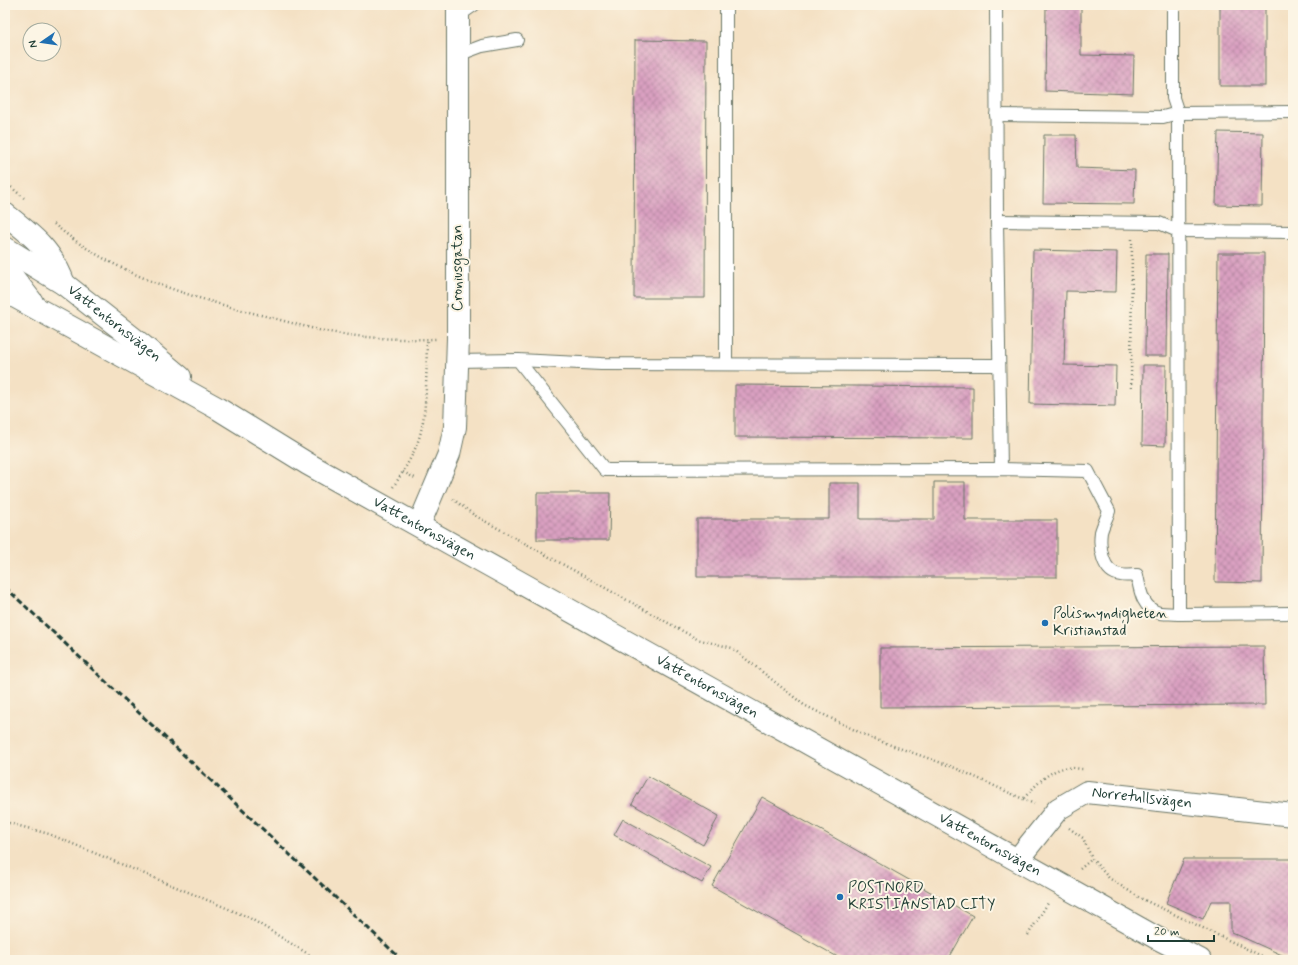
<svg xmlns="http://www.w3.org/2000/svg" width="1298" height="965" font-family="Mynerve,sans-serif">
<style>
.building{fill:url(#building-cross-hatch)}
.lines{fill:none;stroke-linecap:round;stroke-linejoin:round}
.lane-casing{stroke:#6a7666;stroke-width:14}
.street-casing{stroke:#6a7666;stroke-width:24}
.secondary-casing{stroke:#6a7666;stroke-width:24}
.path{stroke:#6a7666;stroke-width:2.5;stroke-dasharray:1 3;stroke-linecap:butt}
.lane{stroke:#fff;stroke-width:12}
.street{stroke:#fff;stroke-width:22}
.secondary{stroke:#fff;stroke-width:22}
.rail{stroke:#1f3d34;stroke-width:3;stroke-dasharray:6 3;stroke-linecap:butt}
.poi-dot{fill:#1f6fb2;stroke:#fcf5e5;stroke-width:1.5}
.labels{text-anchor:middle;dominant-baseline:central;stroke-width:4;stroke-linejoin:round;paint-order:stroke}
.street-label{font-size:15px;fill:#1f3d34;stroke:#fcf5e5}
.poi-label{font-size:15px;fill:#1f3d34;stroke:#fcf5e5;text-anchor:start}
</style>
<defs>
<pattern id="building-cross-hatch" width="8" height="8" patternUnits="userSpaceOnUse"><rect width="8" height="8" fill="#daa0c1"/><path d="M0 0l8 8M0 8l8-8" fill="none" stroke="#b0849e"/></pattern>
</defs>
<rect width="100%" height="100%" fill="#fcf5e5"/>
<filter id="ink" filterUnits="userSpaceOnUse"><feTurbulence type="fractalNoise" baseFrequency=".025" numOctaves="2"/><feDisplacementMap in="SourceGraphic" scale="8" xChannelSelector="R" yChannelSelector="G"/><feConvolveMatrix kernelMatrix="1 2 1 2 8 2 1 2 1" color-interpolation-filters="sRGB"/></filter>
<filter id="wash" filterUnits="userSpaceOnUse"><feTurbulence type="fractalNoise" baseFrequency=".012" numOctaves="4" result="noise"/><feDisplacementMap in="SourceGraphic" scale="16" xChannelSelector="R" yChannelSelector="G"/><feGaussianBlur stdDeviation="0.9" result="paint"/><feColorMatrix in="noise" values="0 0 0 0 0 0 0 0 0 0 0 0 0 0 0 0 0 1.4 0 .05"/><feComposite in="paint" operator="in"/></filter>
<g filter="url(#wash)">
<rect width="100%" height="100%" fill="#f4e1c4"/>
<g id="blocks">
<g class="building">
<path d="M1046,5h35v50l53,1 -1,38 -88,-3z"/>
<rect x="1220" y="5" width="45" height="81"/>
<path d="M635,40l71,1 -1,257h-71z"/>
<path d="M1218,132l45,1 -1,73 -46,-1z"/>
<path d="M1044,135h32l1,33 58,2 -1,34 -91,-1z"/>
<path d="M1033,250l84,2 -1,40 -50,-1 -2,74 52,1 -1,40 -85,-2z"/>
<path d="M1218,253h46l-2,330 -47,-1z"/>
<path d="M1146,254h22l-1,102h-22z"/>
<path d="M1143,365h23l-1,81 -23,-1z"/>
<path d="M735,385l238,2v51l-238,-1z"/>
<path d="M934,482h31v38h92v57h-360v-58h132v-36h31v36h74z"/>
<path d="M537,493h73l-1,47h-72z"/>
<path d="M1264,646l1,59 -385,2v-59z"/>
<path d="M648,776l71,40 -16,29 -71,-41z"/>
<path d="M762,797l211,119 -25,44h-105l-131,-74z"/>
<path d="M623,819l88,48 -9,16 -88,-48z"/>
<path d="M1184,859h109v101l-62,-28v-31h-20l-8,18 -37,-16z"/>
</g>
</g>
</g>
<g filter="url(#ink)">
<use href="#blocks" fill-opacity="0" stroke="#6a7666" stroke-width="1"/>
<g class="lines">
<g class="lane-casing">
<g id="lane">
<path d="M726,5v359"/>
<path d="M996,5l1,216 4,248"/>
<path d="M1173,5v93l5,15 1,501 114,-1"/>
<path d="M458,16l16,-11"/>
<path d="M458,55l24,-9 35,-6"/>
<path d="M996,115l167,2 15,-4 115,-1"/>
<path d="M997,221l162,2 19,8 115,1"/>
<path d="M518,360l83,4 398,1"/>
<path d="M457,361l61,-1 87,110 396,-1 87,2 21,40c-2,6 -6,14 -8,21 -2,15 1,41 20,43 5,1 11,0 16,0 3,15 5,34 23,38 6,1 13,0 19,1"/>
</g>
</g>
<g class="street-casing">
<path id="street" d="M419,525l30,-71 6,-27 3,-89v-333"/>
</g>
<g class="secondary-casing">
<g id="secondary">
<path d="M5,214c27,21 47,36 59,70"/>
<path id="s1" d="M5,248l59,36 79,62 37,31"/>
<path d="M5,267l27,35"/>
<path id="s2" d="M5,291l212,117 91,56 847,473 45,23"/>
<path id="s3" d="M1018,859l40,-50 29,-17 206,23"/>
</g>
</g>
<g class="path">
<path d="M5,182l19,16"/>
<path d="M54,224c57,49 132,72 203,90 21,5 41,11 62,16 39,8 79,10 118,9"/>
<path d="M1131,388l1,-149"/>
<path d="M403,472l12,6"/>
<path d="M393,487c9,-13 18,-28 24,-43 11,-27 9,-75 10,-105"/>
<path d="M453,499l21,16 223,124 35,9 72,57 67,33 82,29 81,37"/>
<path d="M1024,798c11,-12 24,-27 40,-30 6,-1 14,1 20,1"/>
<path d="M5,822l44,12 199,83 70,43"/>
<path d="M1069,828l14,10 9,21 17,19 31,20 130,62"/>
<path d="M1080,869l12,-10"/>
<path d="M1028,935l20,-32"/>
<path d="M1144,959l2,1"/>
</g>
<use href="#lane" class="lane"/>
<use href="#street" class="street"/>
<use href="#secondary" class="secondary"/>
<path class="rail" d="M5,587l397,373"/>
</g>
</g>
<g class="poi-dot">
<circle cx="1045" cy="623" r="4"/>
<circle cx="840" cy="897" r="4"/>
</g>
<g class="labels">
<g class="street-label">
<text transform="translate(458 268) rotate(-90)">Croniusgatan</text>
<text stroke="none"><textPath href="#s1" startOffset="133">Vattentornsvägen</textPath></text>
<text stroke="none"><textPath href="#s2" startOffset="482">Vattentornsvägen</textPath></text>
<text stroke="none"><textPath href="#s2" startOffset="806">Vattentornsvägen</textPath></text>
<text stroke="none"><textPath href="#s3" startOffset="153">Norretullsvägen</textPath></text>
<text stroke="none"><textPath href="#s2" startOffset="1130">Vattentornsvägen</textPath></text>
</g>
<g class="poi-label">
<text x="1053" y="614">Polismyndigheten<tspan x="1053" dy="17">Kristianstad</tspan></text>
<text x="848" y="888">POSTNORD<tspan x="848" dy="17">KRISTIANSTAD CITY</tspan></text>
</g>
</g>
<rect width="1298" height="965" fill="none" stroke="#fcf5e5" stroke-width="20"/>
<g transform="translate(42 42) rotate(257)"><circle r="19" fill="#fcf5e5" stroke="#a4ab9e"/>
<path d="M0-3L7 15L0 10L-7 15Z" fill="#1f6fb2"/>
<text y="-6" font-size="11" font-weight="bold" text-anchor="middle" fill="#1f3d34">N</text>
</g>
<path d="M1148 935v6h66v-6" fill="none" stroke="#1f3d34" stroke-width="2"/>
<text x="1154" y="935" font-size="12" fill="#1f3d34" stroke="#fcf5e5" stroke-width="3" paint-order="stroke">20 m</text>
</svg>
